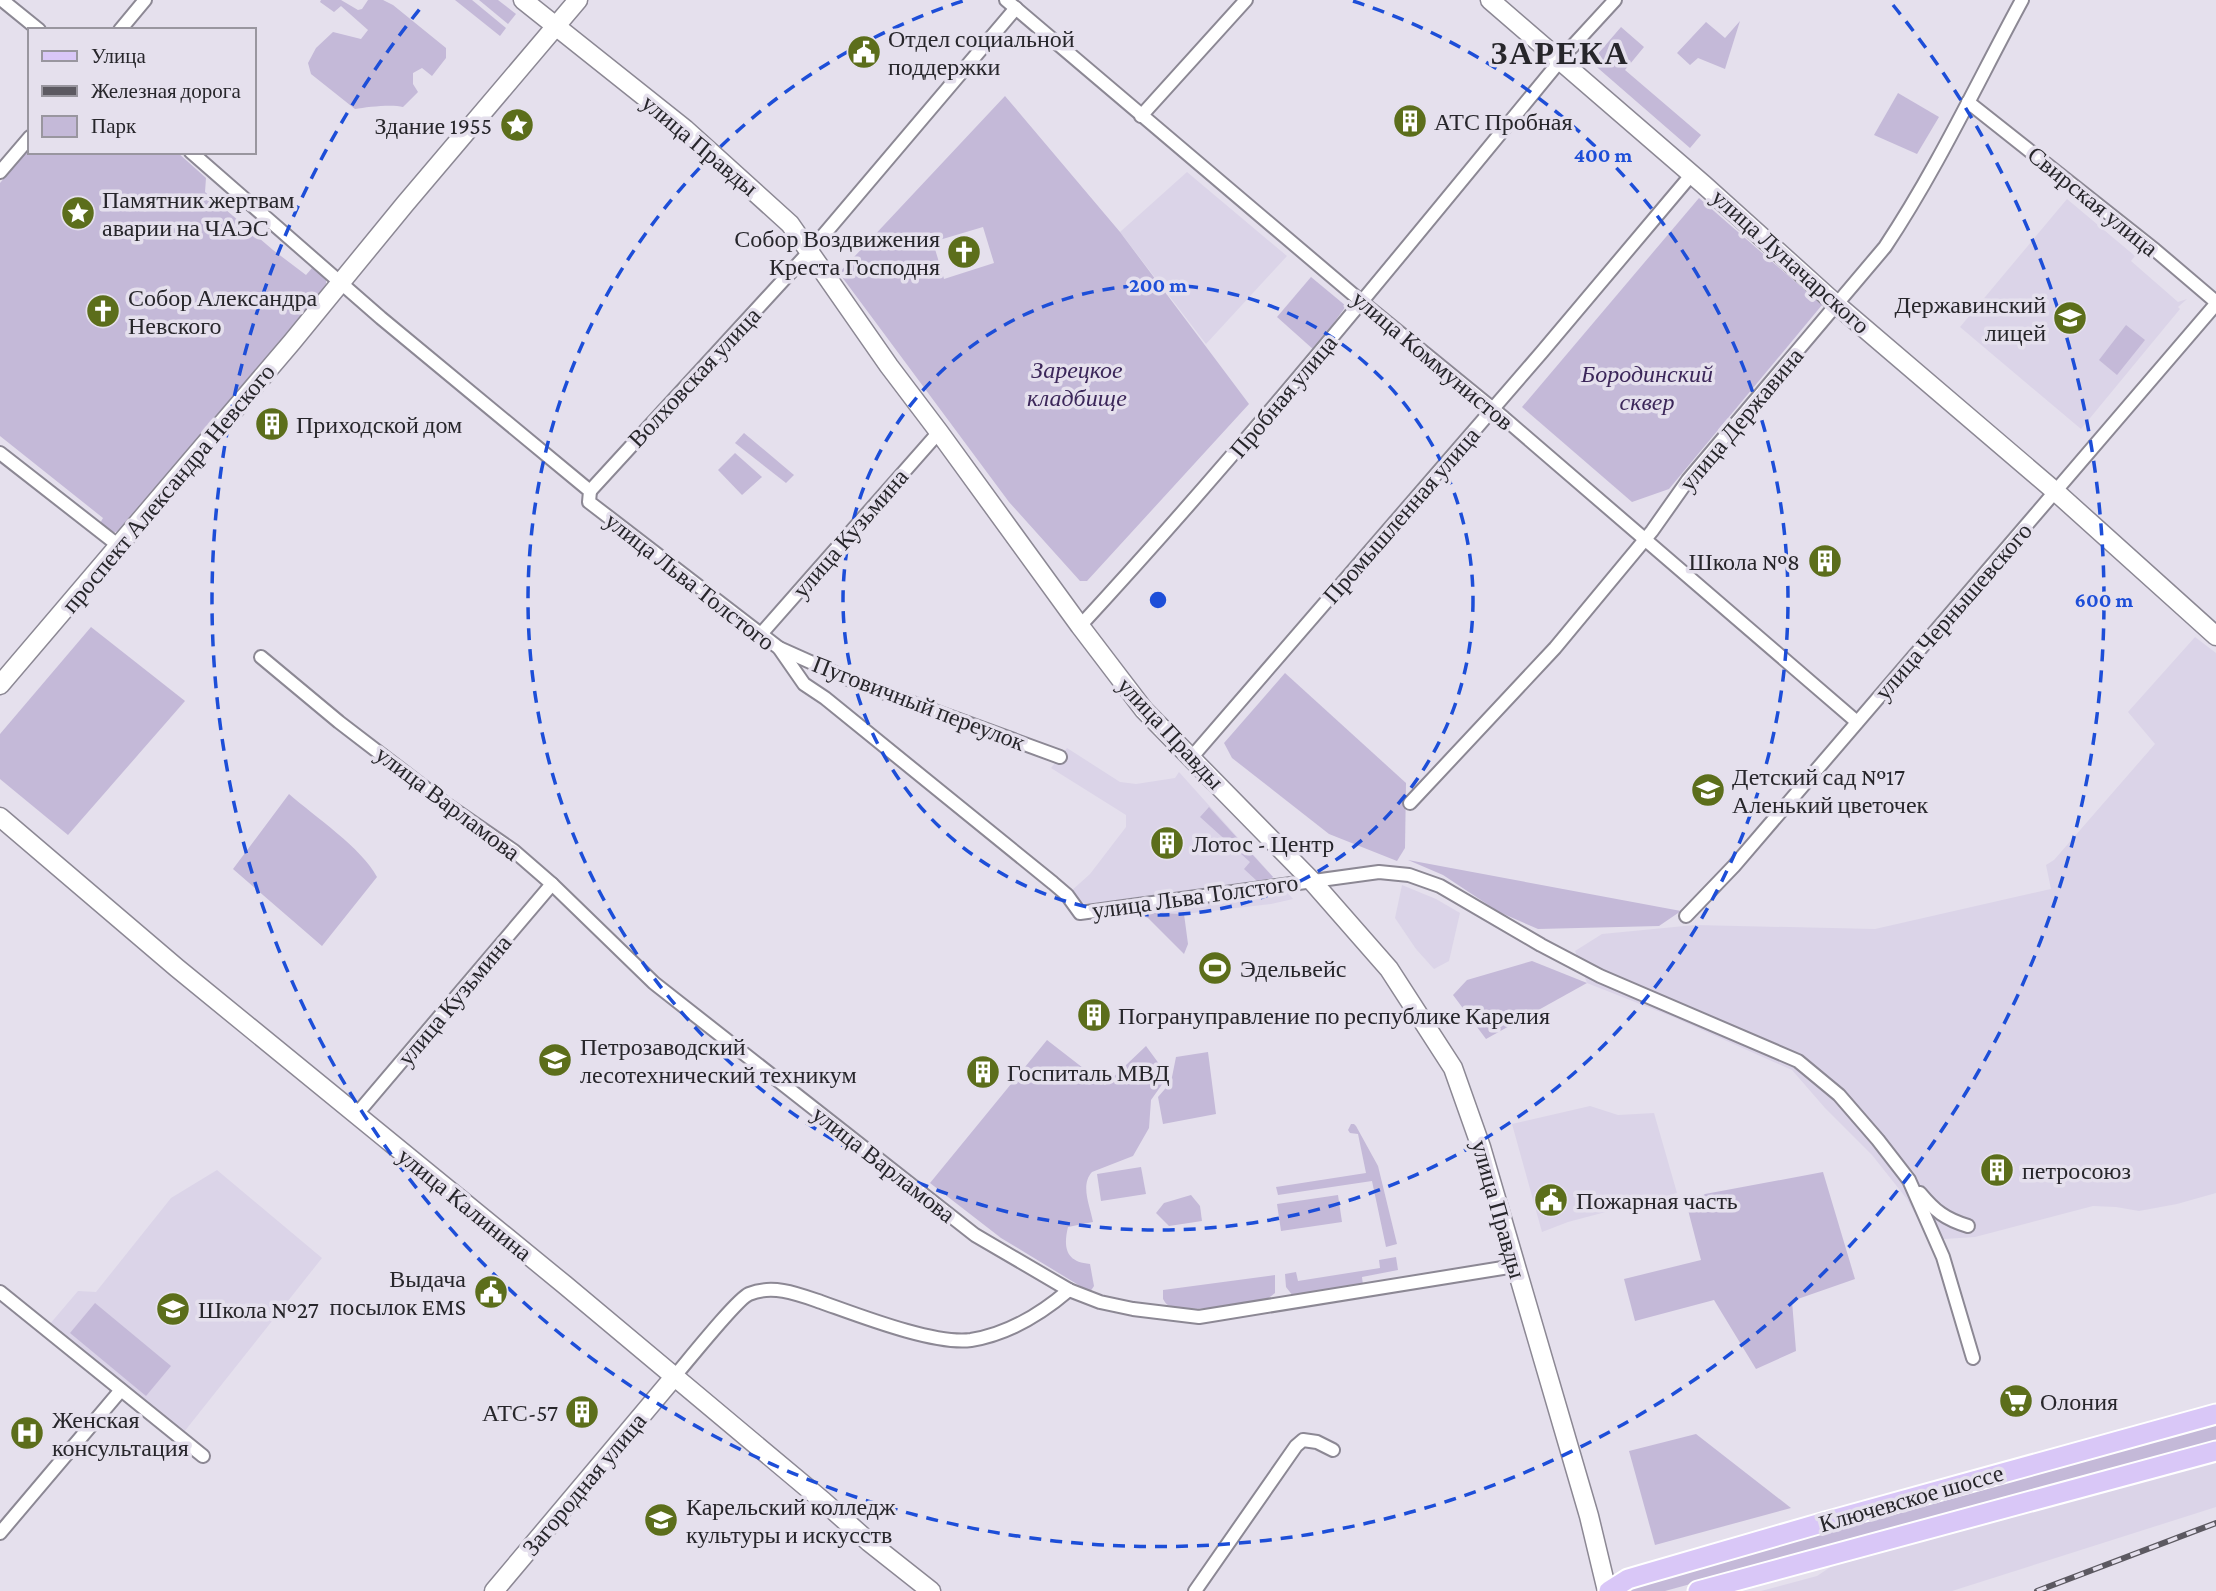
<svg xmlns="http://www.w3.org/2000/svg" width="2216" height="1591" font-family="'Crimson Pro',serif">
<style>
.built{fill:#dbd4e8}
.green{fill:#c4b9d8;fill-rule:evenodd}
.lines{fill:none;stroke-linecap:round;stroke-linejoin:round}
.street-casing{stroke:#8c8894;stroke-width:16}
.secondary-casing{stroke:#8c8894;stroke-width:21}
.primary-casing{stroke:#fff;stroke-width:23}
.street{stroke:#fff;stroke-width:12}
.secondary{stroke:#fff;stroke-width:18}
.primary{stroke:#d9c7f7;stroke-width:19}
.rail-casing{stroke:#5c5961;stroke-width:6}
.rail{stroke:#e5e0ed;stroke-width:3.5;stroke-dasharray:10;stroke-linecap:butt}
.ring{fill:none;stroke:#1d4ed8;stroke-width:3.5;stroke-dasharray:12 9}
.labels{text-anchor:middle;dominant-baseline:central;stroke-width:7;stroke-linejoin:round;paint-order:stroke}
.poi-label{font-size:24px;fill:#27262b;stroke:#e5e0ed;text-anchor:start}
.street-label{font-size:24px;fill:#27262b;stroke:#e5e0ed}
.park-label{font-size:24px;font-style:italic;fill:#3c275a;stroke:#e5e0ed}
.district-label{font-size:32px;font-weight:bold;letter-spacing:2px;fill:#27262b;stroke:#e5e0ed}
.centre{fill:#1d4ed8;stroke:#e5e0ed;stroke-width:3.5}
.ring-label{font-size:21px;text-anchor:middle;font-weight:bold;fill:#1d4ed8;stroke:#e5e0ed;stroke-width:7;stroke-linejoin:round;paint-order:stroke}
</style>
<rect width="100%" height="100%" fill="#e5e0ed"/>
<g class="built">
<path d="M1187,172l100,84 -81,88 -86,-112z"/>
<path d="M2067,199l68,57 -4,5 47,41 9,-3 -9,8 2,2 -99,120 -121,-102z"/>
<path d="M2195,637l21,16v540l-39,11 -38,7 -23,-4 -23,-1 -118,31 -46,3 -22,-41 -35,-44 -47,-47 -33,-38 -119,-53 -86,-34 -12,-32 27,-17 93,-9 180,4 176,-40 -5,-24 8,-5 101,-116 -27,-32z"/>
<path d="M1067,748l53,34 16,2 39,-6 4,-6 114,127 -22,5 -87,10 -50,-2 -40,7 -6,-13 -18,-14 20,-18 36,-47v-12l-75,-47z"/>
<path d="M1402,885l34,14 24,14 -11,48 -15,8 -18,-20 -21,-31z"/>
<path d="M1590,1106l28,9 36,-2 23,80 -109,29 -26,10 -30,-108z"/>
<path d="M217,1170l105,88 -138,174 -135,-107 29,-34 18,1 75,-94z"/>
<path d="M2216,1459v48l-264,84h-191l56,-15 15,-10z"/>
</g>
<g class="green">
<path d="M321,0h20l17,10 4,-1 6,-9h15l10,5 53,43v10l-14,18 -10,-8 -9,5v11l5,8 -15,15c-11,-3 -36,0 -48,2l-44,-35 -3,-11 8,-15 17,-16 28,7 7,-9 -27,-24 -7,6 -14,-10z"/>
<path d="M455,0h17l34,28 -6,8z"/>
<path d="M479,0h19l18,14 -8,10z"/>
<path d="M1740,21l-15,48 -27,-11 -8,7 -13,-12 29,-31 19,16z"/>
<path d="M1621,27l23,20 -19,23 76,65 -11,13 -99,-86z"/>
<path d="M1898,93l41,24 -22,37 -43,-19z"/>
<path d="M1005,96l115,136 129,172 -162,177h-7l-71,-79 -170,-229zM983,227l11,36 -50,16 -9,-30 1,-8z"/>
<path d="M30,147v5h147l29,26 -1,14 68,58 33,25 6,-7 14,11v5l-6,9 -200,238 -10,2 -11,-8 4,-7 -103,-82v-253z"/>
<path d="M1699,198l123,107 -153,184 -37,13 -110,-95z"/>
<path d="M1311,277l35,29 -32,44 -37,-33z"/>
<path d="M2126,325l19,15 -28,35 -18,-15z"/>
<path d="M744,433l50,42 -8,8 -51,-40z"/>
<path d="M735,453l27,24 -20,18 -24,-25z"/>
<path d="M91,627l94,74 -117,134 -68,-56v-45z"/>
<path d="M1285,673l121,110 -1,65 -8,13 -68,-27 -97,-76 -8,-15z"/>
<path d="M289,794c25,22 73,54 88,83l-55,69 -89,-77z"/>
<path d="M1209,807l64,70 -7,4h-9l-13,-12 6,-7 -50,-45z"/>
<path d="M1408,860l273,51 -22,15 -121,3 -39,-17 -56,-37z"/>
<path d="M1134,912l50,2 4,30 -4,10 -36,-36z"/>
<path d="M1532,961l55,22 -101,56 -33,-44 14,-15z"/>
<path d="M1047,1040l58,45 41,-39 22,30 -17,24 -2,28 -16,28 -41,16c-12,13 -2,34 1,50l-25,5c-5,21 -2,35 22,37l4,22 -4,6 -89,-54 -71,-55z"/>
<path d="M1208,1052l8,62 -53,10 -5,-27 13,-15 5,-25z"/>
<path d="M1351,1124h3l2,2 22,40 19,78 -11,3 -14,-66 -94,14 -2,-8 90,-14 -8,-39 -8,-1 -2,-3z"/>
<path d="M1141,1167l5,27 -45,7 -4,-27z"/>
<path d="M1823,1172l32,107 -63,22 4,50 -40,18 -42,-69 -79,21 -11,-42 77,-19 -14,-54 18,-12z"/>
<path d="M1191,1195l9,11 2,15 -33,5 -13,-13 8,-10z"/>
<path d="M1338,1195l4,27 -61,9 -4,-27z"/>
<path d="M1396,1257l2,13 -36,7 1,8 -70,11 -7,-9 -1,-13 11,-2 2,9 82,-13 -1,-8z"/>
<path d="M1275,1275v18l-9,7c-21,3 -77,14 -95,6 -5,-1 -6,-4 -8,-7v-9z"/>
<path d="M95,1303l76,63 -25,30 -76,-63z"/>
<path d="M2216,1421v19l-551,151h-35l7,-8z"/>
<path d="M1696,1434l95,74 -136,37 -26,-94z"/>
</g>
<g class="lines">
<g class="street-casing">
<g id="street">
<path d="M2,0l37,30"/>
<path d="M1006,0l356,302 142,116 353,304"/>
<path d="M120,30l25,-30"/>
<path d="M1968,102l187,148 61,52"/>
<path d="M1141,116l105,-116"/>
<path d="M191,152l190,166 209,173 -1,11 190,146 25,36 21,14 228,185 14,12 13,18 299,-41 30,3 31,11 101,59 59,31 198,85 41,34 39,45 31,40 34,77 30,101"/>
<path d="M0,172l30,-35"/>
<path d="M0,453l119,93"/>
<path d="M590,491l220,-240 206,-243"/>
<path d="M1080,626c171,-185 329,-382 489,-576l46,-50"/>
<path d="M761,634l178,-202"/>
<path d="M779,648l76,34 205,75"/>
<path d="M261,657l78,65 107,82 68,47 38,33 102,99 321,252 94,55 31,12 33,7 66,8 316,-51"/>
<path d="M1191,758l351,-406 150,-178"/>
<path d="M1410,803l145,-155 97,-117 36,-51 197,-233c52,-78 92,-164 137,-247"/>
<path d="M1686,916l48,-50 482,-562"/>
<path d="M356,1115l196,-231"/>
<path d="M1920,1193c15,18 25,26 48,33"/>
<path d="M0,1292l203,164"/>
<path d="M674,1377c13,-15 63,-78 75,-83 24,-10 49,0 72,8 37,13 113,43 150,38 38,-6 70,-26 98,-50"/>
<path d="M0,1533l121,-143"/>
<path d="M1195,1591l101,-145 7,-6 14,2 16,8"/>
</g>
</g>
<g class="secondary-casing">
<g id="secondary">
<path d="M523,0l162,129 105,95 99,142 50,66 141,194 64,84 167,170 78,89 64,99 28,79 108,369 18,75"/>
<path d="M1490,0l213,184 133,120 220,188 160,144"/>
<path d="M0,685l292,-343 113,-138 173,-204"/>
<path d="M0,817l177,151 388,317 258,216 46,41 62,49"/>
<path d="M494,1591l180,-214"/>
</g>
</g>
<g class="primary-casing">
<g id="primary">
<path d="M1609,1591l19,-12 17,-5 180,-52 391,-108"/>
<path d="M1698,1591l518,-140"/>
</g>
</g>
<use href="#street" class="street"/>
<use href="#secondary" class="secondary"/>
<use href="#primary" class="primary"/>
<g class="rail-casing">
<path id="rail" d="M2037,1591l179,-68"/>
</g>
<use href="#rail" class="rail"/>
</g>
<g class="ring">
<circle cx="1158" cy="600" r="315"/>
<path d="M1353 1A630 630 0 1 1 963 1"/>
<path d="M1893 5A946 946 0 1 1 423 5"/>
</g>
<defs>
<g id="civic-disc" transform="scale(1.75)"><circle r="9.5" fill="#5c6e1b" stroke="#e5e0ed"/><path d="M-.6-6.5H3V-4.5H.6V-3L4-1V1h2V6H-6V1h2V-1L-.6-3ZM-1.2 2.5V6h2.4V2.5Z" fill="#fff"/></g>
<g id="building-disc" transform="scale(1.75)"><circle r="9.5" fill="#5c6e1b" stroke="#e5e0ed"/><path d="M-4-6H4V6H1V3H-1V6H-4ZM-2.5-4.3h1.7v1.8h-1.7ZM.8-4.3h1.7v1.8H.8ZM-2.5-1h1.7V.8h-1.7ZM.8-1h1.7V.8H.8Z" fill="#fff"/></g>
<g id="sight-disc" transform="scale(1.75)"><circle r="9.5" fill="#5c6e1b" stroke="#e5e0ed"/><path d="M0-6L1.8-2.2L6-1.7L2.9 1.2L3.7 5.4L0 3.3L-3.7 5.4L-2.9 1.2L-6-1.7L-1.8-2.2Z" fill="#fff"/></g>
<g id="church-disc" transform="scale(1.75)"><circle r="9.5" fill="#5c6e1b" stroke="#e5e0ed"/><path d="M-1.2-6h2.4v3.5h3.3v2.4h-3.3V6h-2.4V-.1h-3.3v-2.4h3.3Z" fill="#fff"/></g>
<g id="school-disc" transform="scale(1.75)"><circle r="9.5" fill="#5c6e1b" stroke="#e5e0ed"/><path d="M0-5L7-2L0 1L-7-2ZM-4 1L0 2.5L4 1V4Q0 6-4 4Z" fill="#fff"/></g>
<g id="stadium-disc" transform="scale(1.75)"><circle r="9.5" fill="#5c6e1b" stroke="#e5e0ed"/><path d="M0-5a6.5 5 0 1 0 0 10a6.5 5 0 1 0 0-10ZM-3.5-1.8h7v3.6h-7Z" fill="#fff"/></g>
<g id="university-disc" transform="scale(1.75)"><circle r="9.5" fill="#5c6e1b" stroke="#e5e0ed"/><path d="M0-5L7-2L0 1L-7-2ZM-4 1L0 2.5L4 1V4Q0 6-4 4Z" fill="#fff"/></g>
<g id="supermarket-disc" transform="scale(1.75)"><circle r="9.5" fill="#5c6e1b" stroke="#e5e0ed"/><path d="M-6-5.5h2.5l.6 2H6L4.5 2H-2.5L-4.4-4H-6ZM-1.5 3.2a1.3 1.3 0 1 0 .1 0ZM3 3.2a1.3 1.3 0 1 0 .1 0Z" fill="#fff"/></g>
<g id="hospital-disc" transform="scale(1.75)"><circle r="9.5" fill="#5c6e1b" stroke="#e5e0ed"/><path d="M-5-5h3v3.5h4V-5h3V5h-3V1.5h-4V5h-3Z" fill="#fff"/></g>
</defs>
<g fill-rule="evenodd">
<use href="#civic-disc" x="864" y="52"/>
<use href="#building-disc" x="1410" y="121"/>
<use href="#sight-disc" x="517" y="125"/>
<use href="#sight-disc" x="78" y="213"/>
<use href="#church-disc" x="964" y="252"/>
<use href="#church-disc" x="103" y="311"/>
<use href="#school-disc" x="2070" y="318"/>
<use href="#building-disc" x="272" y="424"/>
<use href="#building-disc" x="1825" y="561"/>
<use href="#school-disc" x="1708" y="790"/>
<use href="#building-disc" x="1167" y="843"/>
<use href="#stadium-disc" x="1215" y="968"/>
<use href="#building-disc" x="1094" y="1015"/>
<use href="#university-disc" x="555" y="1060"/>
<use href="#building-disc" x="983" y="1072"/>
<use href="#building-disc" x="1997" y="1170"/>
<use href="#civic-disc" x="1551" y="1200"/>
<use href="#civic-disc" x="491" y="1292"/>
<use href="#school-disc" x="173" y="1309"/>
<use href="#supermarket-disc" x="2016" y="1401"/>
<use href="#building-disc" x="582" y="1412"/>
<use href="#hospital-disc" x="27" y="1433"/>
<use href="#university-disc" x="661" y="1520"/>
</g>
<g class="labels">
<g class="poi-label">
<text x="888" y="38">Отдел социальной<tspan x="888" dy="28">поддержки</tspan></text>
<text x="1434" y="121">АТС Пробная</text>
<text x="492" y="125" text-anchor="end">Здание 1955</text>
<text x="102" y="199">Памятник жертвам<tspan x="102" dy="28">аварии на ЧАЭС</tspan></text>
<text x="940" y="238" text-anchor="end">Собор Воздвижения<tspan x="940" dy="28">Креста Господня</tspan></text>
<text x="128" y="297">Собор Александра<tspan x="128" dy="28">Невского</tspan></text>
<text x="2046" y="304" text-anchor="end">Державинский<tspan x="2046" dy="28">лицей</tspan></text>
<text x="296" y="424">Приходской дом</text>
<text x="1800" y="561" text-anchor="end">Школа №8</text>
<text x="1732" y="776">Детский сад №17<tspan x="1732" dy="28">Аленький цветочек</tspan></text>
<text x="1192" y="843">Лотос - Центр</text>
<text x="1240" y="968">Эдельвейс</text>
<text x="1118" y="1015">Погрануправление по республике Карелия</text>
<text x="580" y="1046">Петрозаводский<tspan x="580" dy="28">лесотехнический техникум</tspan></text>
<text x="1007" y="1072">Госпиталь МВД</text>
<text x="2022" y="1170">петросоюз</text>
<text x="1576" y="1200">Пожарная часть</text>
<text x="466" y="1278" text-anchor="end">Выдача<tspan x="466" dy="28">посылок EMS</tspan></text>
<text x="198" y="1309">Школа №27</text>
<text x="2040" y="1401">Олония</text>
<text x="558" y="1412" text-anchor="end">АТС-57</text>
<text x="52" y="1419">Женская<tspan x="52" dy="28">консультация</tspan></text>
<text x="686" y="1506">Карельский колледж<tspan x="686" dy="28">культуры и искусств</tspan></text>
</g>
<g class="street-label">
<text transform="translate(700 145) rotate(40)">улица Правды</text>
<text transform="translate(2093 201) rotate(39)">Свирская улица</text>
<text transform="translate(1791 261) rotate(42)">улица Луначарского</text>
<text transform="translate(1433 360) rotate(40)">улица Коммунистов</text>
<text transform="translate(694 377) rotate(-47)">Волховская улица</text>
<text transform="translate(1283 396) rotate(-50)">Пробная улица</text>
<text transform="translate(1741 419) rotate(-50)">улица Державина</text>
<text transform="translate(168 488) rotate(-50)">проспект Александра Невского</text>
<text transform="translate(1401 515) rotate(-49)">Промышленная улица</text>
<text transform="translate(850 533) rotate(-49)">улица Кузьмина</text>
<text transform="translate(690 581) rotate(38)">улица Льва Толстого</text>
<text transform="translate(1953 611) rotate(-49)">улица Чернышевского</text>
<text transform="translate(919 703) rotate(21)">Пуговичный переулок</text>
<text transform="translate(1171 733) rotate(47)">улица Правды</text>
<text transform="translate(448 803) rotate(37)">улица Варламова</text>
<text transform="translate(1195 896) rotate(-8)">улица Льва Толстого</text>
<text transform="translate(454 1000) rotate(-50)">улица Кузьмина</text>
<text transform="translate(884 1164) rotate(38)">улица Варламова</text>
<text transform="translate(465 1204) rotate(39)">улица Калинина</text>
<text transform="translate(1499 1209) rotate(74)">улица Правды</text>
<text transform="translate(584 1484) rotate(-50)">Загородная улица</text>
<text transform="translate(1911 1498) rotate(-16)">Ключевское шоссе</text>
</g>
<g class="park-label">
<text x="1077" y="369">Зарецкое<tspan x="1077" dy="28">кладбище</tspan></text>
<text x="1647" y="373">Бородинский<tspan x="1647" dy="28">сквер</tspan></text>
</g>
<g class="district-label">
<text x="1560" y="53">ЗАРЕКА</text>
</g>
</g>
<circle cx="1158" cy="600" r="10" class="centre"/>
<g class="ring-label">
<text x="1603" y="162">400 m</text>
<text x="1158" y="292">200 m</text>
<text x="2104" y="607">600 m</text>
</g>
<rect x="28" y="28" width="228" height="126" fill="#e5e0ed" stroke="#99969f" stroke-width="2"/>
<rect x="42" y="51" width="35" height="10" fill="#d9c7f7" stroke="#99969f" stroke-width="2"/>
<text x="91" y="63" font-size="21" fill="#27262b">Улица</text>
<rect x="42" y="86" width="35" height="10" fill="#5c5961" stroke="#99969f" stroke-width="2"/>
<text x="91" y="98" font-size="21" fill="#27262b">Железная дорога</text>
<rect x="42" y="116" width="35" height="21" fill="#c4b9d8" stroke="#99969f" stroke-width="2"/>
<text x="91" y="133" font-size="21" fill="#27262b">Парк</text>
</svg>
